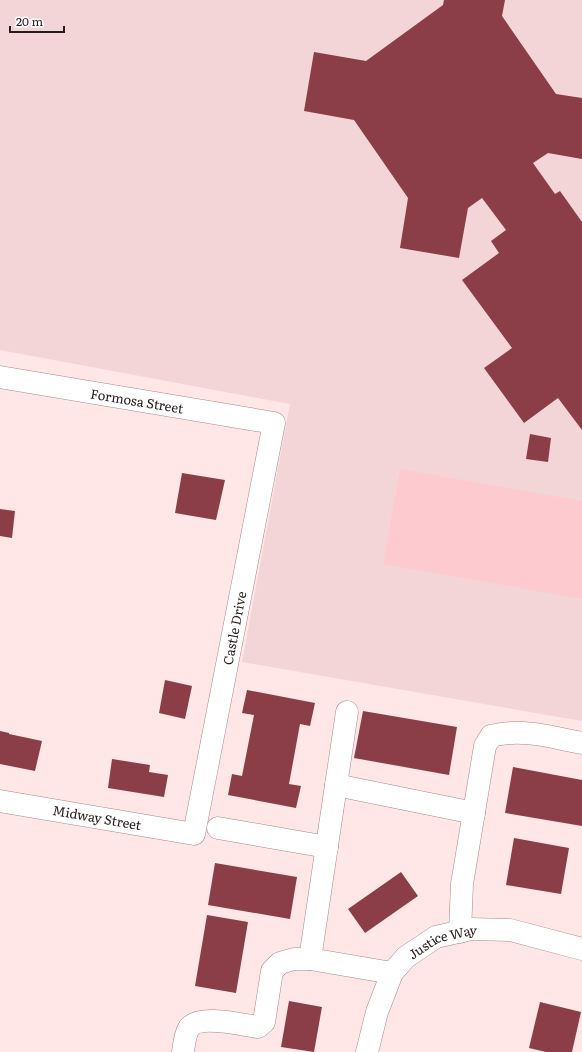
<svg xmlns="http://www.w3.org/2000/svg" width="582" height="1052" font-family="Literata,serif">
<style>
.built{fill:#f3d5d7}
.green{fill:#fdcbcf}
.building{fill:#8b3d48}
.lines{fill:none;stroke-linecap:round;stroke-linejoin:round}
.minor-casing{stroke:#ac8689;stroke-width:23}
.minor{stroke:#fff;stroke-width:22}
.labels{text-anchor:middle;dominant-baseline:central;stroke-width:4;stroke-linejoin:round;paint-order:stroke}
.street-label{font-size:13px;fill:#291a1b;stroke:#fff}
</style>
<rect width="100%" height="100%" fill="#ffe6e7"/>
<path class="built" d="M0,0h582v721l-340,-59 48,-258 -290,-54z"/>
<path class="green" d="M400,469l182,32v98l-199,-35z"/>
<g class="building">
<path d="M444,0h61l-3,16 54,78 26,4v61l-34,-6 -15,10 22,31 5,-3 22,31v208l-24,-32 -34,25 -40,-55 28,-20 -50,-68 37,-27 -8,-12 15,-11 -24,-32 -14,10 -9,50 -59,-10 8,-50 -54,-78 -50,-9 10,-59 52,9 77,-56z"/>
<path d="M530,434l21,4 -3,24 -22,-3z"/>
<path d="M182,473l43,7 -9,40 -41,-7z"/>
<path d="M0,509l15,2 -3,27 -12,-2z"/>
<path d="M165,680l27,6 -7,33 -26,-6z"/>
<path d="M247,690l68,13 -5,23 -10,-2 -11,60 12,2 -5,22 -68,-13 4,-21 10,2 12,-61 -12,-2z"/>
<path d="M363,711l94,16 -8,48 -95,-17z"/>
<path d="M0,731l9,2v1l33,7 -7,30 -35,-7z"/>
<path d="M112,759l38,6 -1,7 19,3 -4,22 -56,-9z"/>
<path d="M513,767l69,13v46l-77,-13z"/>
<path d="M514,838l55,10 -8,46 -55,-9z"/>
<path d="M215,863l82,14 -7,42 -82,-14z"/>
<path d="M401,872l17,24 -53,37 -17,-24z"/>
<path d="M207,915l41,7 -12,71 -41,-7z"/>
<path d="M289,1001l33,6 -8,45 -33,-5z"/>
<path d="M540,1002l41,10 -9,40h-26l-17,-4z"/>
</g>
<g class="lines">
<g class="minor-casing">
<g id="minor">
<path id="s1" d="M0,377l274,46 -80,411 -194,-33"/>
<path d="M336,785l138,28"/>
<path d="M218,828l109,19"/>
<path d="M460,932l2,-48 23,-138 6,-10c31,-8 60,1 91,7"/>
<path d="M310,959l37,-247"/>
<path d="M183,1052c1,-7 2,-18 6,-24 10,-14 54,-3 69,-1l6,-5 8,-51 8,-8 14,-4h16l82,14"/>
<path id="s2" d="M367,1052l10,-40 15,-39 14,-16 30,-20 35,-8 39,1 72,19"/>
</g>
</g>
<use href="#minor" class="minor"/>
</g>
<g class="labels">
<g class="street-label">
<text stroke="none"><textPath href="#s1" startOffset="139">Formosa Street</textPath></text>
<text transform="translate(234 628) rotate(-79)">Castle Drive</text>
<text transform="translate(97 817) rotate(10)">Midway Street</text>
<text stroke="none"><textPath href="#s2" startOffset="145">Justice Way</textPath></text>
</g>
</g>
<path d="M10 26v6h54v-6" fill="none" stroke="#291a1b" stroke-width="2"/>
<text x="16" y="26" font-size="12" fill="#291a1b" stroke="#ffffff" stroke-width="3" paint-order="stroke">20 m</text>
</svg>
